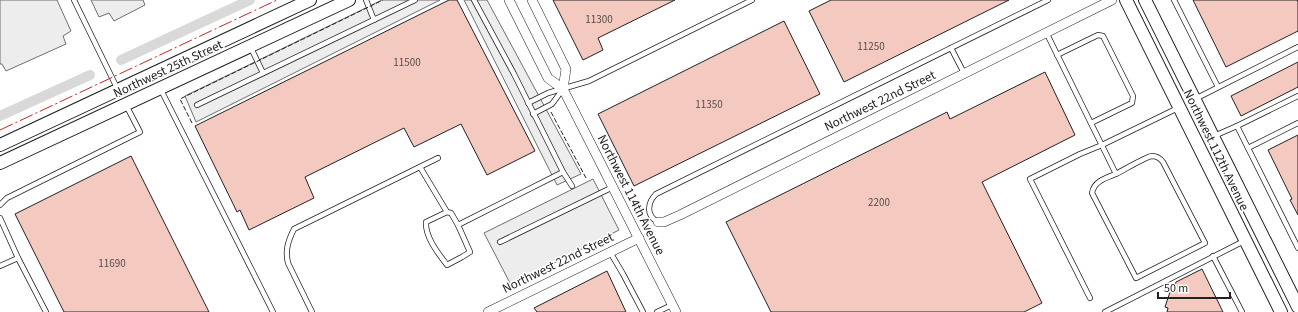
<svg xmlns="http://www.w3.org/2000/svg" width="1298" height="312" font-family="'Source Sans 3',sans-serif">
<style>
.parking{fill:#ededed;stroke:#6f6f6f}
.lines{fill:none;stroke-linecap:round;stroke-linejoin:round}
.canal{stroke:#d9d9d9;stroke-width:10}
.building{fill:#f3c9c0;stroke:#222}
.lane-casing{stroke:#222;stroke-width:6}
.street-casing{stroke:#222;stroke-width:10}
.secondary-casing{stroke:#222;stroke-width:14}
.lane{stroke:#fff;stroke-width:4.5}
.street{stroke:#fff;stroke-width:9}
.secondary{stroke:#fff;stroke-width:12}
.fence{stroke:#222;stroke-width:1;stroke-dasharray:5 2;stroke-linecap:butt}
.power{stroke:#c62828;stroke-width:1;stroke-dasharray:14 3 2 3;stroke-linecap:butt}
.labels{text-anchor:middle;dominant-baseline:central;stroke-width:3;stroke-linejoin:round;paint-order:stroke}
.number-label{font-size:11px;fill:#564c4a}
.street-label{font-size:13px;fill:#222;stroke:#fff}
</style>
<rect width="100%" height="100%" fill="#fff"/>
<g class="parking">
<path d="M0,0h57l14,31 -8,5 3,8 -60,27 -4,-7h-2z"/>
<path d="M91,0h52l2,5 -31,16 -5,-8 -10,4z"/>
<path d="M382,0h58l-244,122 -11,-26z"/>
<path d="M464,0h23l94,174 -24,11z"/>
<path d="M593,179l26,51 -108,55 -27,-52z"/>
</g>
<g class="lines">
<g class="canal">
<path d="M121,60l129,-60"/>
<path d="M0,116l90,-41"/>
</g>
</g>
<g class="building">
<path d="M449,0h8l78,151 -48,24 -26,-51 -47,23 -10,-19 -99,49 9,21 -65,32 -9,-20 -3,2 -42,-86z"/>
<path d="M553,0h122l-77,38 5,12 -20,10z"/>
<path d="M831,0h178l-165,82 -35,-71z"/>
<path d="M1193,0h104l1,2v29l-72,36z"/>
<path d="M784,21l36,73 -186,92 -36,-72z"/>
<path d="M1298,62v25l-57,29 -10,-20z"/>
<path d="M1045,72l30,63 -93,47 60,121 -18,9h-253l-45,-90 221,-110 3,7z"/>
<path d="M1298,135v80l-8,-15 2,-1 -24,-49z"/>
<path d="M131,156l78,156h-145l-49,-98z"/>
<path d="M1202,269l21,43h-56l1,-4 -3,-1 6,-18 2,1 3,-8z"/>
<path d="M607,271l19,41h-89l-3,-4z"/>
</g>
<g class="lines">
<g class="lane-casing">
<g id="lane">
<path d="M74,0l44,90"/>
<path d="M366,0l8,20"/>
<path d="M474,0l40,74 49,98 9,14"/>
<path d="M1174,0l44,87"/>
<path d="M1046,32l70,142c8,-4 29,-17 36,-18 5,0 8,2 11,6l42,81 -69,35 -44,-85c2,-12 14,-15 24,-19"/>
<path d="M251,48l12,25"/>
<path d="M951,48l13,25"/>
<path d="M1057,55l41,-20 5,1 30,60 -1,7 -41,20"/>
<path d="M160,88l113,224"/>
<path d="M1195,99l103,-52"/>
<path d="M528,103l20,-10 41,-12 163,-81"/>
<path d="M197,105l218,-105"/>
<path d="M533,114l19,-10 11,-15"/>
<path d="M1237,126l61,-30"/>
<path d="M1214,136l23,-10 61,122"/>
<path d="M1248,148l50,-25"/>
<path d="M420,167l27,45 -21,10c-1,15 12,31 21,43l15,-8 8,-5 -12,-27 105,-53"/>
<path d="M0,205l7,-7 133,-66 -14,-27"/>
<path d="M447,212l4,1 7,12"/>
<path d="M0,218l18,40 28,54"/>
<path d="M658,222c-12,-6 -11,-19 -2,-28l392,-194"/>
<path d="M500,242l113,-55"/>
<path d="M610,252l13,22 20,38"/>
<path d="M1213,256l29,56"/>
<path d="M0,266l18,-8"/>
<path d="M1090,298l-60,-119 50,-25 22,-9 76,-37"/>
<path d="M312,312l-24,-49c-3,-13 0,-22 6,-34l144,-71"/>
<path d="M657,312l15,-7"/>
<path d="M1105,312l139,-71"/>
</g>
</g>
<g class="street-casing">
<g id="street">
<path d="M509,0l39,78 15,11 113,223"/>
<path d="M532,0l34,69 -3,20"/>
<path d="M658,222h6l16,-7 432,-215"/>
<path d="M488,312l151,-74"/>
</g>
</g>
<g class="secondary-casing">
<g id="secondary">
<path d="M1126,0l155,312"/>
<path d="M1145,0l153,307"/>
<path d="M0,145l310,-145"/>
<path d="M0,163l349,-163"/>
</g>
</g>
<use href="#lane" class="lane"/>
<use href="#street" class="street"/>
<use href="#secondary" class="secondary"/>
<g class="fence">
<path d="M551,112l35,66"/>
<path d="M192,123l-12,-24 203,-99"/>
</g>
<path class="power" d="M0,130l277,-130"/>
</g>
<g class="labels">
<g class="number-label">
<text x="599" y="19">11300</text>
<text x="871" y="46">11250</text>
<text x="407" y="62">11500</text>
<text x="709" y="104">11350</text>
<text x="879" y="202">2200</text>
<text x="112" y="263">11690</text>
</g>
<g class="street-label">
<text transform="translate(168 69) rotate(-25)">Northwest 25th Street</text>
<text transform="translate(880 101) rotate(-26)">Northwest 22nd Street</text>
<text transform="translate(1216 150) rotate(64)">Northwest 112th Avenue</text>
<text transform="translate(631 195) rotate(63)">Northwest 114th Avenue</text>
<text transform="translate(558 263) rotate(-26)">Northwest 22nd Street</text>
</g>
</g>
<path d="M1158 292v6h72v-6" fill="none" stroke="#222222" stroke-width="2"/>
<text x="1164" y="292" font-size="12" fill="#222222" stroke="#ffffff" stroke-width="3" paint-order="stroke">50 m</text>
</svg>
